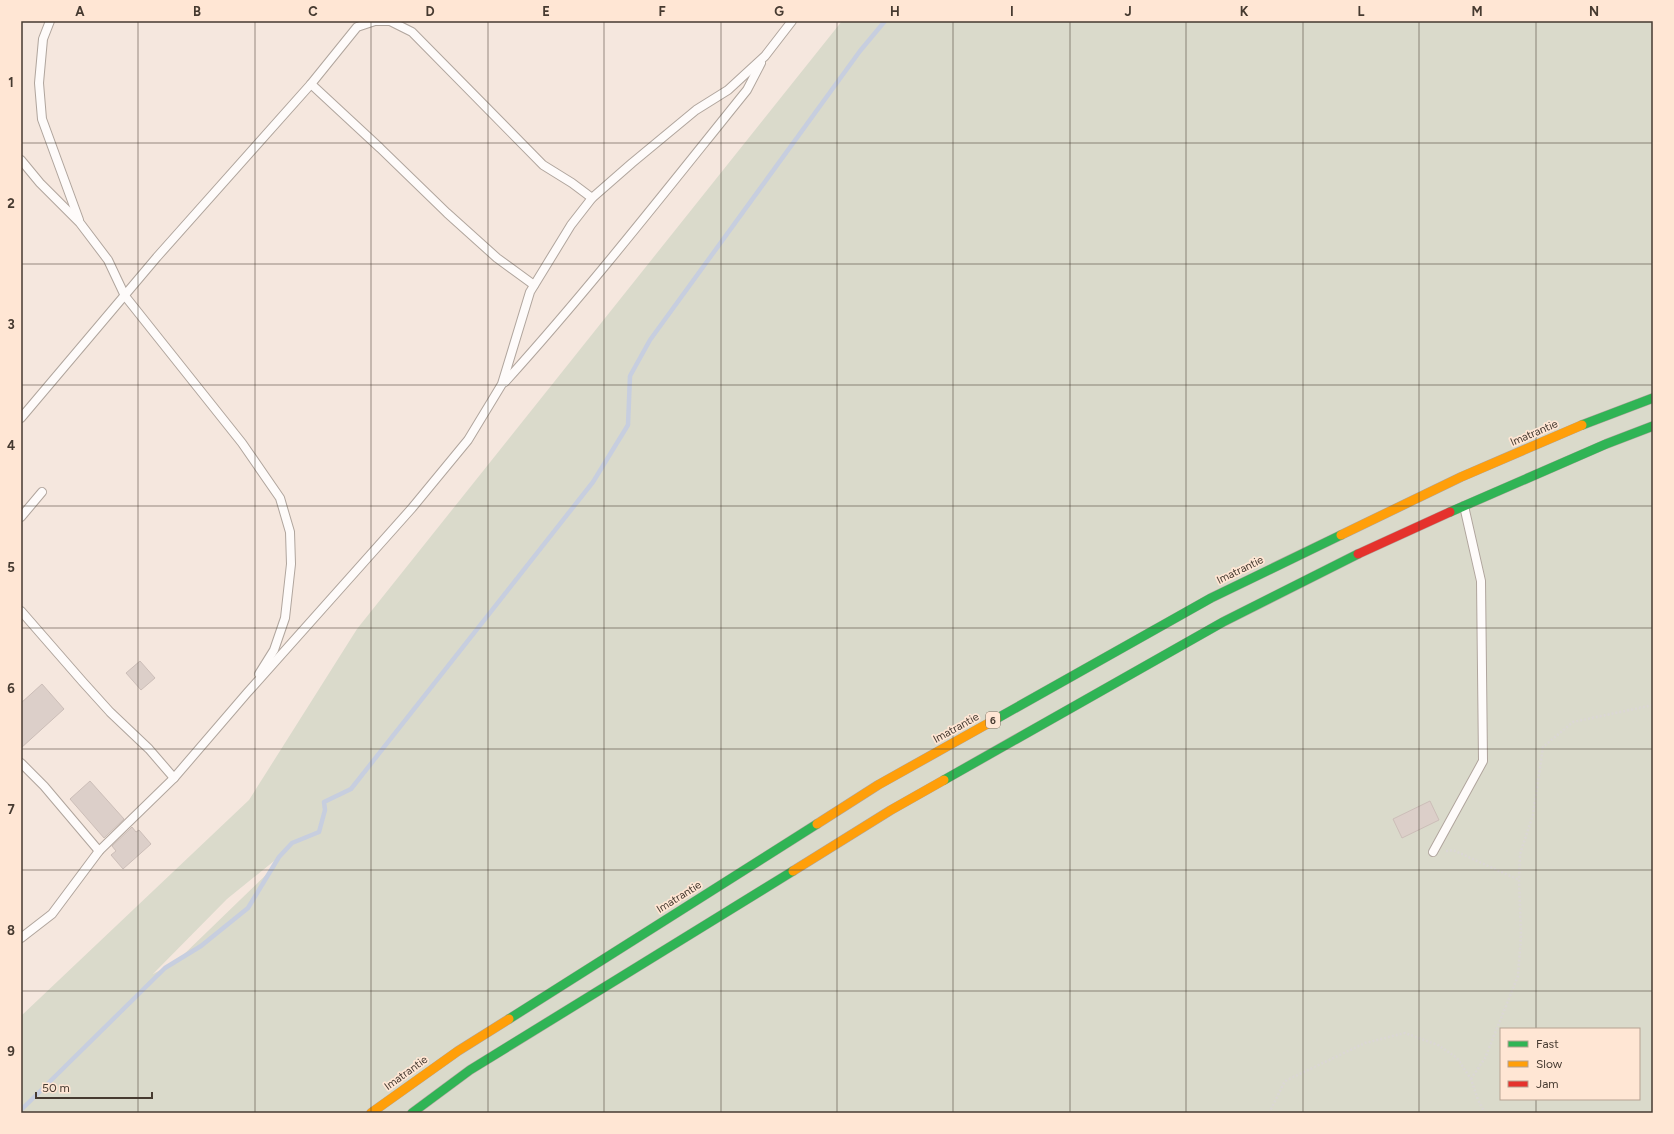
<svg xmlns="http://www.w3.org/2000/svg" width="1674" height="1134" font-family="Figtree,sans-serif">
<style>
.green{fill:#dadacb;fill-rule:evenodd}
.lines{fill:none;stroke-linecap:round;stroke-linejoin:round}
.stream{stroke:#c7cedf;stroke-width:4.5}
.building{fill:#dccfc9;stroke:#ccbeb8}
.lane-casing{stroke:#b0a59d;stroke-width:10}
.fast-casing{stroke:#b0a59d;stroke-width:10}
.slow-casing{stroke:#b0a59d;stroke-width:10}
.jam-casing{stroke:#b0a59d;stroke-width:10}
.path{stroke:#dbd7d4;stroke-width:2.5;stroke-dasharray:2 2;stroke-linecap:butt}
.lane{stroke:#fefbfa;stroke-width:8}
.fast{stroke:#30b455;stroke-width:9}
.slow{stroke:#ff9f0a;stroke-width:9}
.jam{stroke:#e5322d;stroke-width:9}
.grid{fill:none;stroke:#463a30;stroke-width:1;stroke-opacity:0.55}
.labels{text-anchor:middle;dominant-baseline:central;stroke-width:3.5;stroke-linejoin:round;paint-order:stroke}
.shield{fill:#ffe6d4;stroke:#7e6e61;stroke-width:1}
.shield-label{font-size:10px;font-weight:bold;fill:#463a30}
.street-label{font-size:11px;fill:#463a30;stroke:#ffe6d4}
.neatline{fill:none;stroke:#463a30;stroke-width:1.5}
.grid-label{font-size:13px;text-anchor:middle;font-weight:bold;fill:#463a30}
</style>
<rect width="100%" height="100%" fill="#f5e7de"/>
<path class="green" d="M842,21h811v1092h-1632v-97l228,-216 108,-171zM279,857l-7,12 -95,92 -24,13 74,-75zM1501,1029h138v70h-138z"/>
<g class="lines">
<path class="stream" d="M21,1110l144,-142 36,-22 47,-38 31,-51 13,-14 27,-11 6,-22 -1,-8 27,-13 242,-307 35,-57 2,-49 20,-36 210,-289 25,-30"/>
</g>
<g class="building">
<path d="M140,661l15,17 -14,12 -15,-17z"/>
<path d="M42,684l22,25 -43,39v-45z"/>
<path d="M90,781l34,38 -20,19 -34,-39z"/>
<path d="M1430,801l9,19 -37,18 -9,-19z"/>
<path d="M132,827l4,5 3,-2 12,14 -28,25 -12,-14 5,-4 -4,-5z"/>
</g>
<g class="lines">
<g class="lane-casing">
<g id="lane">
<path d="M50,21l-7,18 -4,44 3,36 37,101"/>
<path d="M311,84l69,64 67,65 50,45 37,27"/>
<path d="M21,160l19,23 40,40 28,37 17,36 117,147 38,55 10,34 1,32 -6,54 -11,32 -15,24"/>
<path d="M505,382c85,-94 163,-194 242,-292l14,-27"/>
<path d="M21,418l136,-161 154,-173 46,-57 18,-6h15l22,11 131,133 29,18 20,15"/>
<path d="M21,517l21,-25"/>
<path d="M21,611l61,70 28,31 39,37 25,29"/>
<path d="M21,763l23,23 55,65"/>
<path d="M1433,852l50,-91 -2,-180 -17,-75"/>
<path d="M21,938l31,-24 47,-63 75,-73 73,-85 165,-185 56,-68 34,-56 28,-92 41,-67 21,-27 40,-35 64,-53 32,-20 37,-34 27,-35"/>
</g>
</g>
<g class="fast-casing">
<g id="fast">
<path d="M1582,425l71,-27"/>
<path d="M1450,512l156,-68 47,-18"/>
<path d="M996,719l215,-121 130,-63"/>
<path d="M944,780l279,-158 135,-68"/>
<path d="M509,1019l308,-195"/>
<path d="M412,1113l58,-43 323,-199"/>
</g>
</g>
<g class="slow-casing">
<g id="slow">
<path d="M1341,535l120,-58 121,-52"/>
<path d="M817,824l61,-39 118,-66"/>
<path d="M793,871l98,-61 53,-30"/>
<path d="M371,1113l87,-62 51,-32"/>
</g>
</g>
<g class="jam-casing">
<path id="jam" d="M1358,554l92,-42"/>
</g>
<g class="path">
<path d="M1446,851l7,-1 66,30"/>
<path d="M1471,1079l14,-21 33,-82 3,-40 -2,-56 1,-26 13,-39 10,-68 30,-25 80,-17"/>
<path d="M1269,1113l16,-32 80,-38 40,-10 33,12 19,13 14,21 7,21 7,13"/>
</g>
<use href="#lane" class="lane"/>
<use href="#fast" class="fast"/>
<use href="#slow" class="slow"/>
<use href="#jam" class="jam"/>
</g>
<path class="grid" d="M138,21v1092M255,21v1092M371,21v1092M488,21v1092M604,21v1092M721,21v1092M837,21v1092M953,21v1092M1070,21v1092M1186,21v1092M1303,21v1092M1419,21v1092M1536,21v1008M21,143h1632M21,264h1632M21,385h1632M21,506h1632M21,628h1632M21,749h1632M21,870h1632M21,991h1632M1536,1099v14"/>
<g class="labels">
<rect class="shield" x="986" y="712" width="14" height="16" rx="3"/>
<g class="shield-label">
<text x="993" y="720">6</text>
</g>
<g class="street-label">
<text transform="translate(1534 433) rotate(-23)">Imatrantie</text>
<text transform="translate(1240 570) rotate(-26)">Imatrantie</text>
<text transform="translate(956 728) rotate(-29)">Imatrantie</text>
<text transform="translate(679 897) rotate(-32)">Imatrantie</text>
<text transform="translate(406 1073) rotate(-36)">Imatrantie</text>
</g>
</g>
<rect width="1674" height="1134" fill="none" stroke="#ffe6d4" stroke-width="44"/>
<rect x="1500" y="1028" width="140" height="72" fill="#ffe6d4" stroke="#b5a192"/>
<rect x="1508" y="1041" width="20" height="6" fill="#30b455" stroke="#b5a192"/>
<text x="1536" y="1048" font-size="12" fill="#463a30">Fast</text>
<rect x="1508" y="1061" width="20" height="6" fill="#ff9f0a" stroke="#b5a192"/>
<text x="1536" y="1068" font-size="12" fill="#463a30">Slow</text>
<rect x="1508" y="1081" width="20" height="6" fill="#e5322d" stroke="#b5a192"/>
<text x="1536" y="1088" font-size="12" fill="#463a30">Jam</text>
<path d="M36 1092v6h116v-6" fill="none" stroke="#463a30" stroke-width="2"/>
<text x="42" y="1092" font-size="12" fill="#463a30" stroke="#ffe6d4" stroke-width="3" paint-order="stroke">50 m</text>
<rect x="22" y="22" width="1630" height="1090" class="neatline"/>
<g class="grid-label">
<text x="80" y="16">A</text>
<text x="197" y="16">B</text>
<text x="313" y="16">C</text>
<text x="430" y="16">D</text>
<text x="546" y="16">E</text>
<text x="662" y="16">F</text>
<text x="779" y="16">G</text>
<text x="895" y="16">H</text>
<text x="1012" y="16">I</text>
<text x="1128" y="16">J</text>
<text x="1244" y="16">K</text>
<text x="1361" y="16">L</text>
<text x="1477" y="16">M</text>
<text x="1594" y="16">N</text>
<text x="11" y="87">1</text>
<text x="11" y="208">2</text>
<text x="11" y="329">3</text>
<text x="11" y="450">4</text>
<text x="11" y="572">5</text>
<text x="11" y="693">6</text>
<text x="11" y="814">7</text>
<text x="11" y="935">8</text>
<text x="11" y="1056">9</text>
</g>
</svg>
